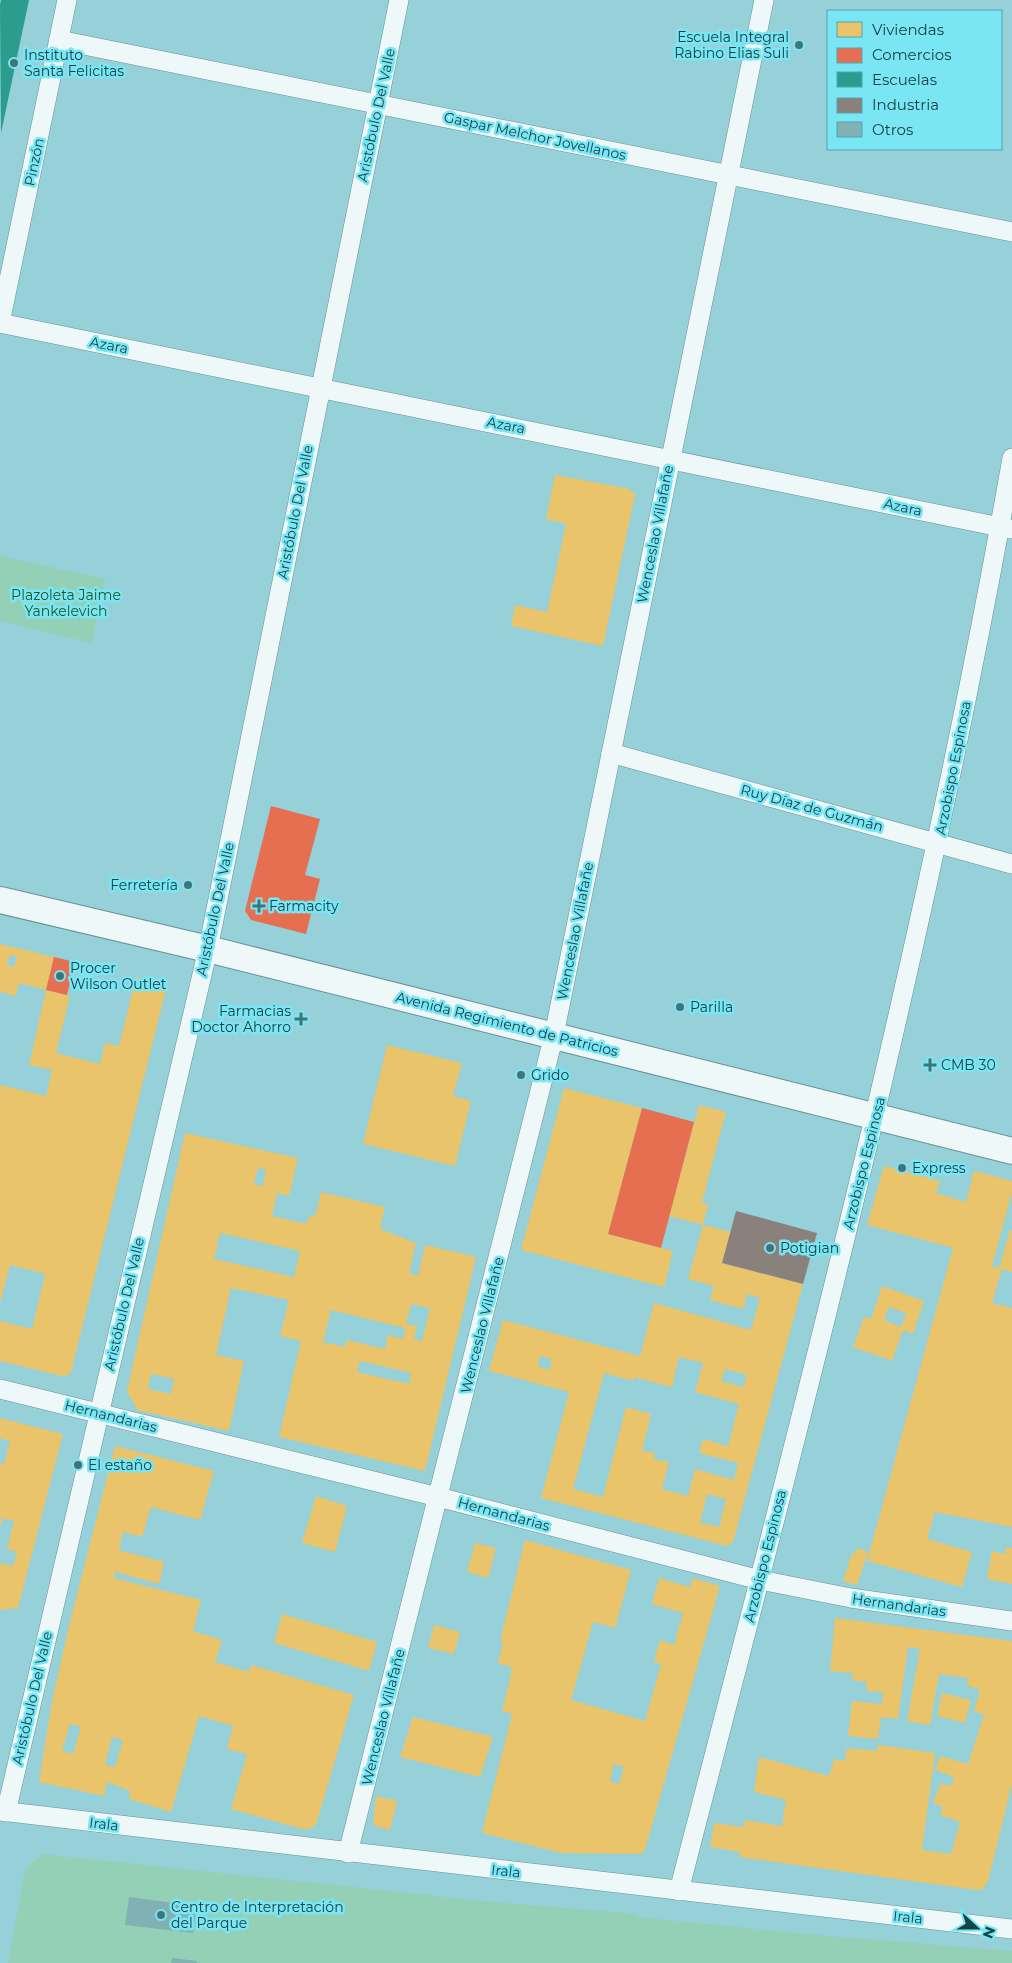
<svg xmlns="http://www.w3.org/2000/svg" width="1012" height="1963" font-family="Montserrat,sans-serif">
<style>
.green{fill:#94d0b5}
.homes{fill:#e9c46a;fill-rule:evenodd}
.shops{fill:#e76f51}
.schools{fill:#2a9d8f}
.industry{fill:#8a817c}
.building{fill:#82b1b3}
.lines{fill:none;stroke-linecap:round;stroke-linejoin:round}
.street-casing{stroke:#679298;stroke-width:20}
.secondary-casing{stroke:#679298;stroke-width:28}
.street{stroke:#eff8f9;stroke-width:19}
.secondary{stroke:#eff8f9;stroke-width:26}
.poi-dot{fill:#41747a;stroke:#7ae6f4;stroke-width:2}
.labels{text-anchor:middle;dominant-baseline:central;stroke-width:5;stroke-linejoin:round;paint-order:stroke}
.poi-label{font-size:14px;fill:#134248;stroke:#7ae6f4;text-anchor:start}
.street-label{font-size:14px;fill:#134248;stroke:#7ae6f4}
.park-label{font-size:14px;fill:#1d5727;stroke:#7ae6f4}
</style>
<rect width="100%" height="100%" fill="#96d0d8"/>
<g class="green">
<path d="M0,556l105,23 -13,64 -92,-22z"/>
<path d="M42,1854l451,48 145,12v3l167,17 207,17v12h-1004l17,-93z"/>
</g>
<g class="homes">
<path d="M555,475l75,14 5,6 -32,151 -92,-20 4,-21 32,7 19,-88 -20,-5z"/>
<path d="M0,944l54,13 -8,33 -27,-7 -3,13 -16,-4zM10,955l7,2 -3,10 -7,-2z"/>
<path d="M136,977l31,8 -96,387 -5,5 -66,-16v-40l32,8 13,-55 -35,-9 -10,38v-218l46,11 6,-26 -23,-5 17,-75 24,6 -14,57 44,11 5,-21 14,3z"/>
<path d="M387,1045l75,18 -9,33 18,5 -16,65 -92,-22z"/>
<path d="M564,1088l78,20 -34,126 65,17 -9,36 -143,-37z"/>
<path d="M699,1105l27,7 -24,90 6,2 -5,21 -34,-9z"/>
<path d="M185,1133l113,25 -9,38 -12,-3 -5,23 34,8 2,-6 8,-4 5,-22 64,15 -5,22 36,14 -7,30 9,3 7,-31 51,12 -51,214 -146,-34 22,-96 -21,-5 9,-36 -58,-12 -15,67 28,6 -15,70 -92,-21 -10,-19zM258,1168l8,2 -3,16 -9,-2zM220,1233l80,18 -6,26 -80,-18zM411,1304l19,4 -8,33 -8,-2 3,-13 -11,-2zM331,1310l74,18 -2,11 -15,-4 -3,14 -39,-9 -1,7 -22,-5zM360,1361l51,12 -2,11 -52,-12zM151,1374l23,5 -3,15 -23,-5z"/>
<path d="M884,1166l56,15 -4,12 30,9 8,-31 38,10v12l-20,73 7,2 11,-38 2,1v41l-10,-3 -10,34 20,5v219l-77,-15 -8,27 45,13 -10,35 -95,-26 86,-313 -86,-23z"/>
<path d="M703,1225l28,7 -9,31 81,21 -70,258 -6,4 -186,-48 28,-106 -80,-21 14,-51 137,36 14,-53 97,27 9,-32 -13,-4 -4,15 -33,-9 4,-14 -26,-7zM540,1356l12,3 -2,11 -12,-4zM679,1357l24,6 -8,29 44,12 -11,42 -25,-7 -4,14 39,10 -4,17 -39,-11 -7,27 -26,-7 7,-27 -15,-3 1,-6 -13,-3 9,-36 -25,-7 -23,90 -30,-8 31,-116 29,8 1,-4 38,10zM725,1369l22,6 -4,12 -22,-6zM707,1494l19,5 -7,28 -19,-5z"/>
<path d="M882,1286l42,15 -11,33 -10,-4 -11,31 -39,-14 11,-30 7,2zM889,1307l17,6 -5,14 -17,-7z"/>
<path d="M0,1418l63,16 -45,174 -18,2v-47l13,3 4,-14 -10,-3 7,-28 -11,-3 -3,9v-64l4,1 6,-23 -10,-3z"/>
<path d="M115,1446l99,25 -14,49 -49,-13 -9,30 -19,-5 -4,18 45,12 -5,22 -44,-12 -1,6 87,22 -8,31 29,9 -7,22 34,10 2,-7 103,30 -37,127 -4,5 -7,3 -75,-21 16,-55 -20,-5 6,-23 -34,-10 -28,96 -42,-13 1,-8 -23,-9 -3,14 -65,-14 13,-81 18,-79zM70,1724l11,3 -8,27 -11,-3zM112,1737l11,3 -8,27 -10,-2z"/>
<path d="M316,1496l31,10 -12,46 -33,-9z"/>
<path d="M525,1540l106,30 -16,58 -22,-6 -22,78 74,21 16,-57 -7,-2 6,-22 14,5 9,-32 -31,-9 7,-26 31,9 3,-9 27,8 -75,264 -4,4 -80,-1 -79,-20 30,-119 -10,-3 9,-36v-8l-13,-4 5,-21 -3,-1zM614,1764l10,3 -5,17 -9,-3z"/>
<path d="M475,1543l21,5 -8,30 -21,-6z"/>
<path d="M1006,1547l6,1v36l-25,-5 5,-28 13,3z"/>
<path d="M857,1548l11,4 -11,33 -14,-4 9,-28 3,1z"/>
<path d="M282,1614l95,28 -8,29 -95,-28z"/>
<path d="M835,1618l177,23v143l-24,97 -5,8 -6,1 -238,-33 1,-5 -30,-5 4,-24 30,4v-7l38,6 4,-26 -32,-8 5,-35 70,19 5,-17 11,2 2,-13 30,3 1,-6 57,8 -13,97 29,4 9,-32 -20,-7 3,-8 -10,-4 8,-20 10,3 3,-9 -19,-7 5,-14 28,8 16,-49 -10,-4 6,-21 -13,-5 1,-7 -29,-4 -9,51 -23,-4 13,-72 -12,-2 -10,72 -17,-2 -3,22 -30,-3 4,-35 30,3 1,-12 -17,-1 1,-9 -15,-2 1,-7 -23,-2z"/>
<path d="M434,1625l26,7 -6,22 -26,-6z"/>
<path d="M942,1693l29,7 -6,23 -28,-7z"/>
<path d="M413,1717l80,20 -13,40 -80,-20z"/>
<path d="M376,1796l21,5 -7,29 -13,-3 -4,-4z"/>
</g>
<g class="shops">
<path d="M271,806l49,13 -15,56 15,4 -14,55 -55,-14 -6,-9z"/>
<path d="M54,957l21,5 -8,33 -21,-5z"/>
<path d="M642,1108l52,14 -33,126 -53,-14z"/>
</g>
<path class="schools" d="M1,0h28l-28,133 -1,-128z"/>
<path class="industry" d="M736,1211l81,22 -14,51 -81,-21z"/>
<g class="building">
<path d="M129,1897l68,9 -4,27 -68,-8z"/>
<path d="M172,1958l25,3v2h-26z"/>
</g>
<g class="lines">
<g class="street-casing">
<g id="street">
<path d="M59,40l953,192"/>
<path d="M0,323l1010,206"/>
<path d="M0,323l67,-323"/>
<path d="M611,753l401,111"/>
<path d="M0,1389l438,108 322,83 91,18 161,23"/>
<path d="M0,1811l1012,118"/>
<path d="M6,1812l202,-863 191,-949"/>
<path d="M348,1853l206,-818 210,-1035"/>
<path d="M679,1891c123,-475 248,-949 333,-1433"/>
</g>
</g>
<g class="secondary-casing">
<path id="secondary" d="M0,900l208,49 804,202"/>
</g>
<use href="#street" class="street"/>
<use href="#secondary" class="secondary"/>
</g>
<g class="poi-dot">
<circle cx="799" cy="45" r="5"/>
<circle cx="14" cy="63" r="5"/>
<circle cx="188" cy="885" r="5"/>
<path d="M256.5 898.5h5v5h5v5h-5v5h-5v-5h-5v-5h5z"/>
<circle cx="60" cy="976" r="5"/>
<circle cx="680" cy="1007" r="5"/>
<path d="M298.5 1011.5h5v5h5v5h-5v5h-5v-5h-5v-5h5z"/>
<path d="M927.5 1057.5h5v5h5v5h-5v5h-5v-5h-5v-5h5z"/>
<circle cx="521" cy="1075" r="5"/>
<circle cx="902" cy="1168" r="5"/>
<circle cx="770" cy="1248" r="5"/>
<circle cx="78" cy="1465" r="5"/>
<circle cx="161" cy="1915" r="5"/>
</g>
<g class="labels">
<g class="poi-label">
<text x="789" y="37" text-anchor="end">Escuela Integral<tspan x="789" dy="16">Rabino Elias Suli</tspan></text>
<text x="24" y="55">Instituto<tspan x="24" dy="16">Santa Felicitas</tspan></text>
<text x="178" y="885" text-anchor="end">Ferretería</text>
<text x="269" y="906">Farmacity</text>
<text x="70" y="968">Procer<tspan x="70" dy="16">Wilson Outlet</tspan></text>
<text x="690" y="1007">Parilla</text>
<text x="291" y="1011" text-anchor="end">Farmacias<tspan x="291" dy="16">Doctor Ahorro</tspan></text>
<text x="941" y="1065">CMB 30</text>
<text x="531" y="1075">Grido</text>
<text x="912" y="1168">Express</text>
<text x="780" y="1248">Potigian</text>
<text x="88" y="1465">El estaño</text>
<text x="171" y="1907">Centro de Interpretación<tspan x="171" dy="16">del Parque</tspan></text>
</g>
<g class="street-label">
<text transform="translate(376 115) rotate(-78)">Aristóbulo Del Valle</text>
<text transform="translate(535 136) rotate(12)">Gaspar Melchor Jovellanos</text>
<text transform="translate(34 162) rotate(-78)">Pinzón</text>
<text transform="translate(109 345) rotate(11)">Azara</text>
<text transform="translate(506 425) rotate(11)">Azara</text>
<text transform="translate(903 507) rotate(12)">Azara</text>
<text transform="translate(295 512) rotate(-79)">Aristóbulo Del Valle</text>
<text transform="translate(655 534) rotate(-79)">Wenceslao Villafañe</text>
<text transform="translate(953 768) rotate(-79)">Arzobispo Espinosa</text>
<text transform="translate(812 808) rotate(15)">Ruy Díaz de Guzmán</text>
<text transform="translate(215 909) rotate(-78)">Aristóbulo Del Valle</text>
<text transform="translate(575 931) rotate(-79)">Wenceslao Villafañe</text>
<text transform="translate(507 1024) rotate(14)">Avenida Regimiento de Patricios</text>
<text transform="translate(864 1163) rotate(-76)">Arzobispo Espinosa</text>
<text transform="translate(124 1304) rotate(-77)">Aristóbulo Del Valle</text>
<text transform="translate(482 1325) rotate(-76)">Wenceslao Villafañe</text>
<text transform="translate(111 1416) rotate(14)">Hernandarias</text>
<text transform="translate(504 1514) rotate(15)">Hernandarias</text>
<text transform="translate(765 1556) rotate(-76)">Arzobispo Espinosa</text>
<text transform="translate(899 1605) rotate(8)">Hernandarias</text>
<text transform="translate(32 1698) rotate(-77)">Aristóbulo Del Valle</text>
<text transform="translate(383 1717) rotate(-76)">Wenceslao Villafañe</text>
<text transform="translate(104 1824) rotate(7)">Irala</text>
<text transform="translate(506 1871) rotate(7)">Irala</text>
<text transform="translate(908 1917) rotate(6)">Irala</text>
</g>
<g class="park-label">
<text x="66" y="595">Plazoleta Jaime<tspan x="66" dy="16">Yankelevich</tspan></text>
</g>
</g>
<rect x="827" y="10" width="175" height="140" fill="#7ae6f4" stroke="#51a4af"/>
<rect x="837" y="22" width="25" height="15" fill="#e9c46a" stroke="#51a4af"/>
<text x="872" y="35" font-size="15" fill="#134248">Viviendas</text>
<rect x="837" y="48" width="25" height="15" fill="#e76f51" stroke="#51a4af"/>
<text x="872" y="60" font-size="15" fill="#134248">Comercios</text>
<rect x="837" y="72" width="25" height="15" fill="#2a9d8f" stroke="#51a4af"/>
<text x="872" y="85" font-size="15" fill="#134248">Escuelas</text>
<rect x="837" y="98" width="25" height="15" fill="#8a817c" stroke="#51a4af"/>
<text x="872" y="110" font-size="15" fill="#134248">Industria</text>
<rect x="837" y="122" width="25" height="15" fill="#82b1b3" stroke="#51a4af"/>
<text x="872" y="135" font-size="15" fill="#134248">Otros</text>
<g transform="translate(977 1928) rotate(111)" stroke="#7ae6f4" stroke-width="4" paint-order="stroke">
<path d="M0-4L9 19L0 12L-9 19Z" fill="#134248"/>
<text y="-8" font-size="14" font-weight="bold" text-anchor="middle" fill="#134248">N</text>
</g>
</svg>
